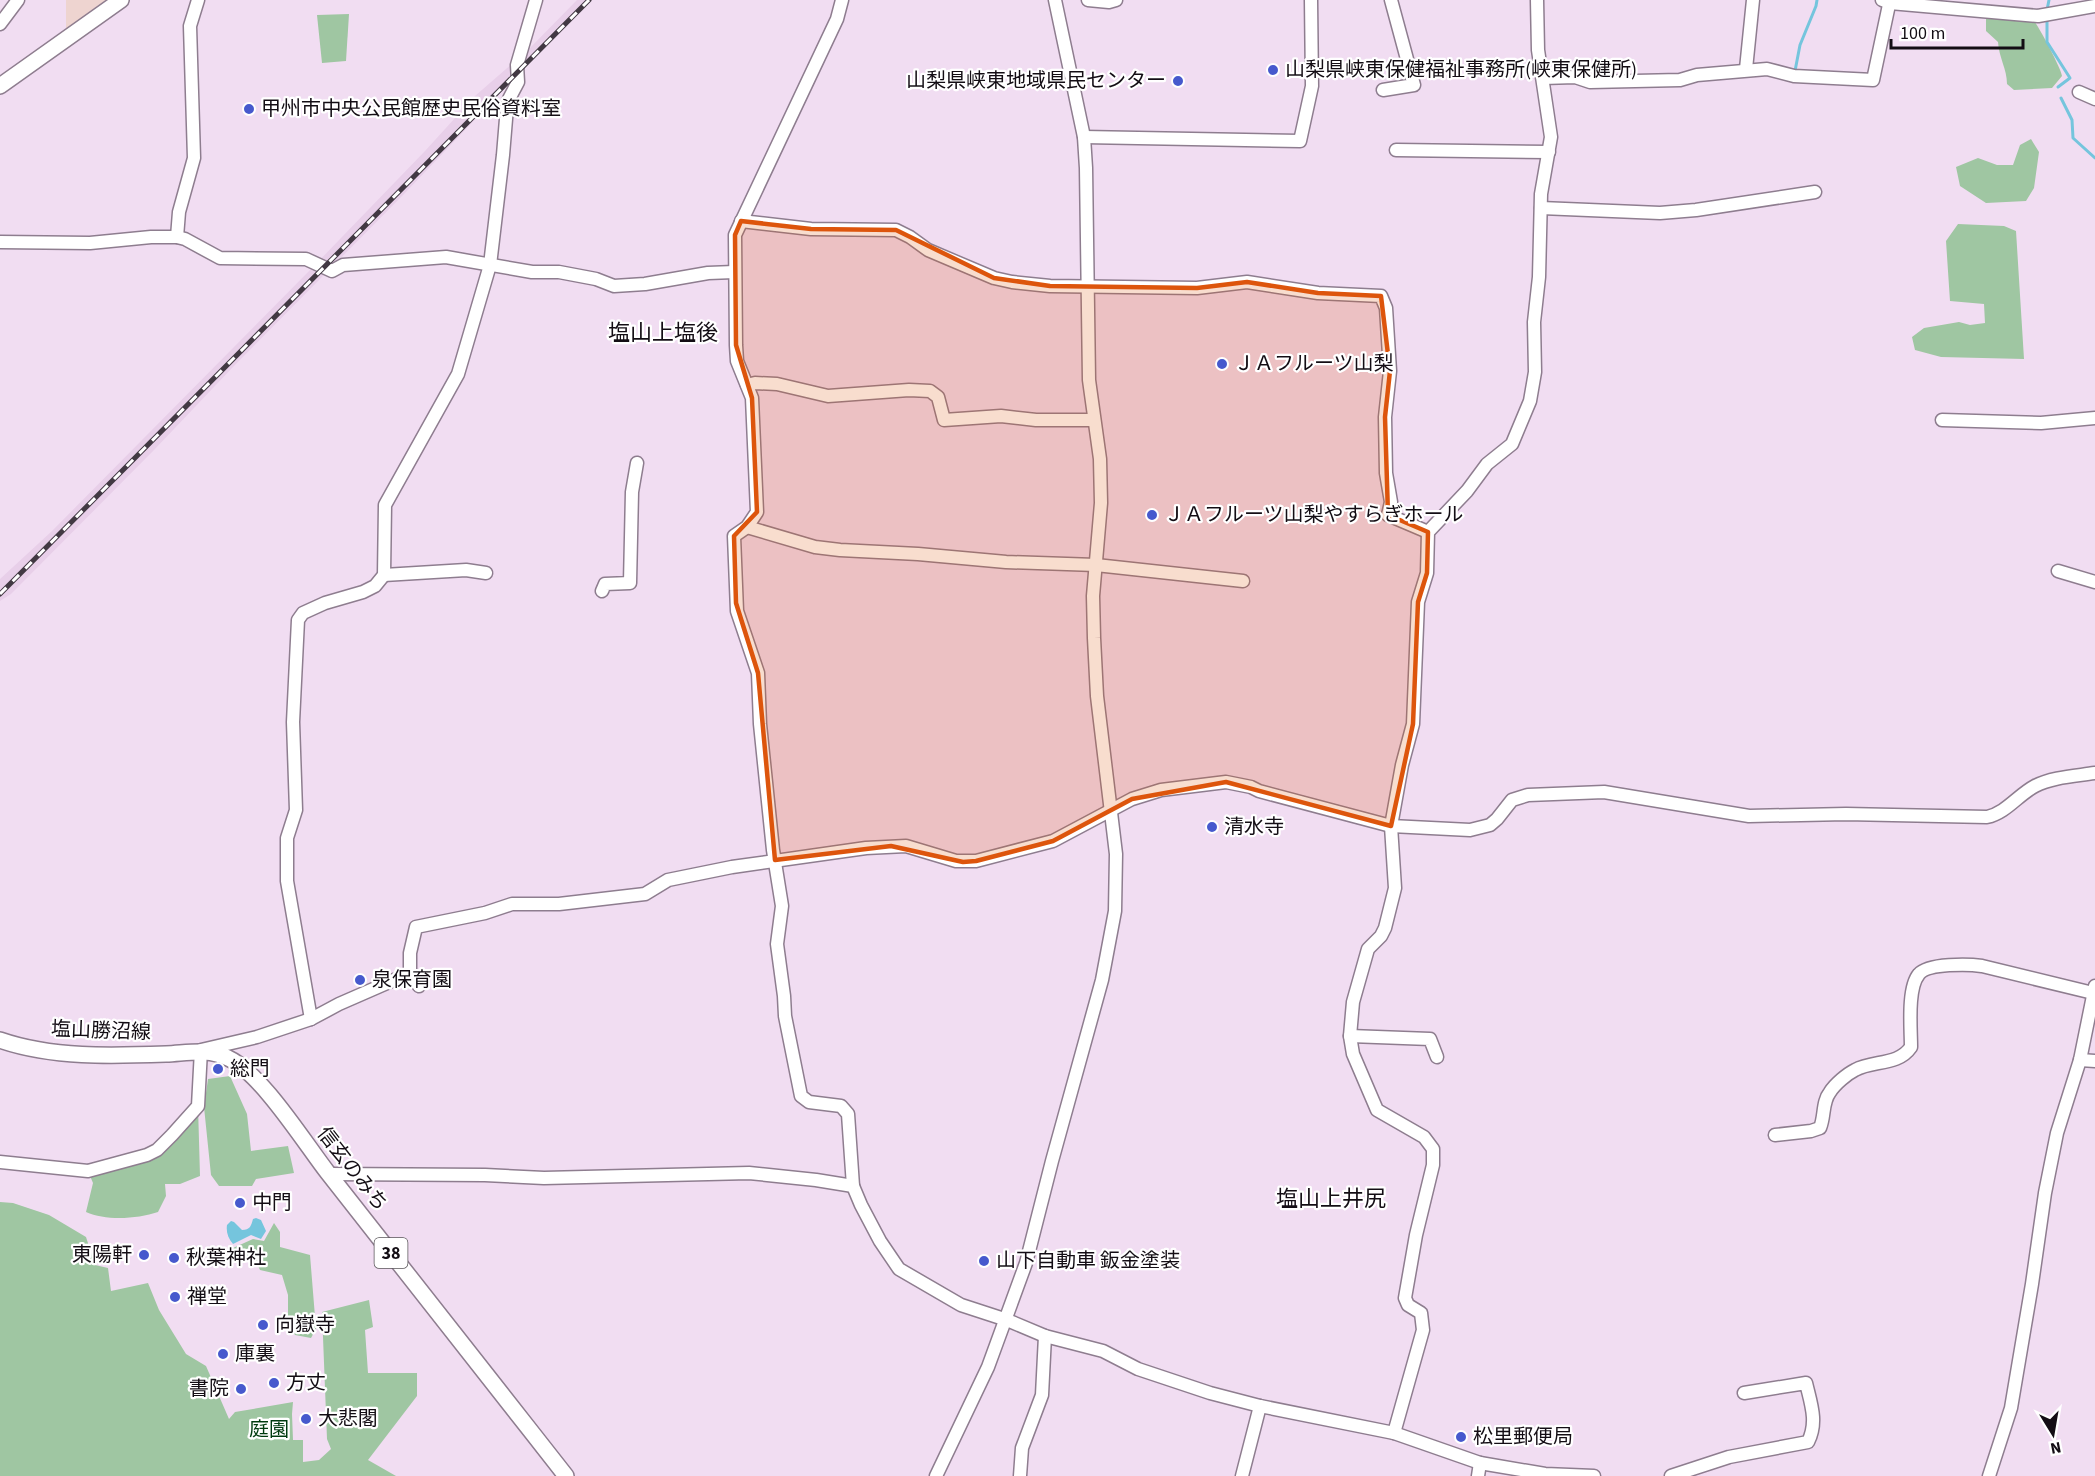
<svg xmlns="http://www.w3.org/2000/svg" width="2095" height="1476" font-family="'Source Sans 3','Noto Sans JP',sans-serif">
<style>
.commercial{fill:#eed4d0}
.built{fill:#e8cfe9}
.green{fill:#9fc6a2}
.water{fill:#75c5dd}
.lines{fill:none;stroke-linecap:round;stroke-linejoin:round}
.stream{stroke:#75c5dd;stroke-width:3}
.minor-casing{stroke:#8e7d8f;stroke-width:15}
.major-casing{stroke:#8e7d8f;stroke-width:18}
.minor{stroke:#fff;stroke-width:12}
.major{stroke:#fff;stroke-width:15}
.rail-casing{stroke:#423943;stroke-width:5}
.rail{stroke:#fff;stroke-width:3;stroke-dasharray:9;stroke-linecap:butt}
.marked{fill:#dd550c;fill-opacity:0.2;stroke:#dd550c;stroke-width:4.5;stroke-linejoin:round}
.poi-dot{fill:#4659cd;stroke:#fff;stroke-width:2}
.labels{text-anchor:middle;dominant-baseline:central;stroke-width:4.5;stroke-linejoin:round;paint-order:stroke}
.shield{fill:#fff;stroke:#5a565a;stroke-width:1.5}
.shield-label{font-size:18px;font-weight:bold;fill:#130d14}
.poi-label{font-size:20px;fill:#130d14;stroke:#fff;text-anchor:start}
.street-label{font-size:20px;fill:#130d14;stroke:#fff}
.park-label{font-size:20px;fill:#003b0f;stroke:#fff}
.quarter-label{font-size:22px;fill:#130d14;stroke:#fff}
</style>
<rect width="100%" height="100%" fill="#f1ddf2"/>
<path class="commercial" d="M66,0h55l-55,38z"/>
<path class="built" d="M577,0h12l-184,193 -172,174 -79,83 -143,144 -11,7v-22l52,-48 261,-264 112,-116 50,-55 53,-46z"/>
<g class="green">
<path d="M349,14l-3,47 -24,2 -5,-48z"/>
<path d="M1986,17l48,4c4,4 28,49 28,55l-10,12 -38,2 -7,-6c0,-15 -8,-26 -9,-42l-12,-11z"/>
<path d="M2031,139l8,13 -5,36 -8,13 -40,2 -26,-17 -4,-19 22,-9 19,7h16l7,-20z"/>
<path d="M1958,224l46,2 12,5 8,128 -83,-2 -26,-7 -3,-13 12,-9 35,-6 11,3 15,-2 -1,-19 -34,-3 -4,-60z"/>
<path d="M230,1076l17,38 4,37 37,-5 6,27 -38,6 -4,7h-33l-8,-11 -7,-68 4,-28z"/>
<path d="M198,1106l2,70 -20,8h-15l1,12 -8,16c-21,7 -52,9 -72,0l7,-29 -5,-12 59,-16z"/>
<path d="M0,1202l13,1 36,12 37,22 9,28 13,3 3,23 37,-8 11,27 27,44 20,12 23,53 6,-7 58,-10 -1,12 1,26h10v22l16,-2 12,-11 -4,-10 -5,-127 47,-12 4,27 -8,3 3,43h49v23l-49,64 28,16h-396z"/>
<path d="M274,1223l6,9v15l30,8 6,74 -5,9 -16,-3 -7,-14v-26l-6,-20 -22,-5 -6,-13 -18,-4 -3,-5 20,-9 11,2z"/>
</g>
<path class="water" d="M256,1218l5,2 5,11 -5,8 -10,-4 -18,9c-5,-6 -7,-12 -6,-19l4,-4 3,1 8,8c8,0 9,-4 11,-11z"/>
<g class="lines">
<g class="stream">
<path d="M2047,10l2,-10"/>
<path d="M2047,17v25l23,36 -12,9"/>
<path d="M1795,71l5,-26 16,-39 1,-6"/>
<path d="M2061,98l11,22 1,18 22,20"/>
</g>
<g class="minor-casing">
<g id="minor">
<path d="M842,0l-5,19 -102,216 1,110 1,16 15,37 5,114 -10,15 -13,9 3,75 21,62 2,51 13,126 9,56 -5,38 7,52 1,20 16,80 8,6 32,4 7,8 5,72 8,19 19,36 19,28 62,36 46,15 38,16 58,15 35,18 72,24 50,13 134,27 86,30 65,11 49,2"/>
<path d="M1088,0l21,2 7,-2"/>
<path d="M1882,0l8,3 148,13 57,-10"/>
<path d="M0,24l18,-24"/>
<path d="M1746,69l7,-69"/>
<path d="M1543,78l32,-1 15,5 90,-2 17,-5 70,-6 27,7 79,4 17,-80"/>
<path d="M1383,90l31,-5 -23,-85"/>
<path d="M2079,92l16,7"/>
<path d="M1084,137l216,4 12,-55 -1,-86"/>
<path d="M1396,150l153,2"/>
<path d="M1541,208l119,5 36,-3 119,-18"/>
<path d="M741,221l70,8 85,1 14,7 18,13 66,28 18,4 38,4 147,2 50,-6 71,11 63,3 5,12 4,63 -5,46 1,56 5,29 -3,13 40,17"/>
<path d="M177,237l2,-25 15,-54 -4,-132 8,-26"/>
<path d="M0,242l90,1 61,-6h26l8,2 35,19 86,1 26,12 11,-6 103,-8 86,15h27l37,7 18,7 31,-2 63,-11 26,-1"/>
<path d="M747,385l8,-2 22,1 51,12 81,-6 21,1 8,6 6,23 57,-4 35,4h58"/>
<path d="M1942,420l99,3 54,-5"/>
<path d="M747,527l68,20 25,3 78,4 88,8 90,3 147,16"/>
<path d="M2058,571l37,11"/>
<path d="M384,575l82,-5 20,3"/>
<path d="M602,591l3,-7 25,-1 2,-91 5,-29"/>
<path d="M410,973l9,13"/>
<path d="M311,1019l-24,-138v-43l9,-28 -3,-88 5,-102 5,-7 22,-10 38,-11 12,-6 9,-11 1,-70 73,-131 32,-109 13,-110 4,-48 2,-8 9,-17 -1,-17 19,-65"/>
<path d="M1350,1036l80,3 7,18"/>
<path d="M2080,1060l15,1"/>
<path d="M1775,1135l36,-4 9,-3c5,-12 2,-26 10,-36 5,-8 17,-18 25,-22 18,-10 43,-4 56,-23 0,-18 -4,-59 8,-73 9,-11 50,-10 63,-8l111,27"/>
<path d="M0,1162l88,9 59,-16 10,-5 15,-15 26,-29 3,-56 56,-13 54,-18 28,-15 71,-31v-20l6,-26 69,-14 27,-9h47l86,-10 23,-14 64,-13 134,-19 40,-2 50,15h20l77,-20 79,-42 29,-9 65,-8 25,5 8,4 132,35 79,4 20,-5 7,-6 15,-19 16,-5 76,-3 145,24 97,-2 141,3c19,-4 31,-22 48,-31 17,-9 41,-10 60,-13"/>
<path d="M329,1174l156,1 59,3 205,-5 67,7 37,6"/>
<path d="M1394,1433l29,-103 -2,-17 -13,-8 -3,-7 11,-63 17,-70v-16l-9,-12 -47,-27 -24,-56 -3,-18 3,-34 15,-53 13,-13 4,-8 10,-40 -4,-62 11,-61 11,-41 5,-122 9,-29 1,-41 39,-41 20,-27 25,-20 18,-43 5,-29 -1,-50 5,-45 2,-83 10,-57 -13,-87 -1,-50"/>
<path d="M936,1476l52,-109 38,-104 26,-102 50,-181 13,-69 1,-57 -19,-158 -3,-58 -1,-42 8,-93 -1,-44 -11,-79 -3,-212 -2,-31 -29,-137"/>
<path d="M1020,1476l2,-28 20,-53 3,-59"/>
<path d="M1242,1476l18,-70"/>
<path d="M1478,1476l2,-13"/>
<path d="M1671,1476l58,-19 79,-15c10,-20 3,-38 -2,-59l-62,10"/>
<path d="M1989,1476l22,-68 21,-124 13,-91 12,-60 23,-73 15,-74"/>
</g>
</g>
<g class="major-casing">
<g id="major">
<path d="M0,86l121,-86"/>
<path d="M0,1040c52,18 111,16 166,14 22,-1 42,-6 62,4 33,15 76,84 100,115 79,102 159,202 238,303"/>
</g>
</g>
<use href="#minor" class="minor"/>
<use href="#major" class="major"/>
<g class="rail-casing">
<path id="rail" d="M0,594l589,-594"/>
</g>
<use href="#rail" class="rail"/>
</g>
<path class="marked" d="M741,221l70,8 85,1 98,48 56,8 147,2 50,-6 71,11 63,3 9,75 -5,46 3,98 40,17 -1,41 -9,29 -5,122 -22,102 -165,-44 -94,17 -79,42 -77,20 -13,1 -72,-16 -116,14 -17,-187 -22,-70 -2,-67 23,-24 -5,-114 -16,-53 -1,-110z"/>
<g class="poi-dot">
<circle cx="1273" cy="70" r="6"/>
<circle cx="1178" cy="81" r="6"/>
<circle cx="249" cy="109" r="6"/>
<circle cx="1222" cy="364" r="6"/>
<circle cx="1152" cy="515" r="6"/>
<circle cx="1212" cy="827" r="6"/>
<circle cx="360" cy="980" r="6"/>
<circle cx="218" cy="1069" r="6"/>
<circle cx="240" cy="1203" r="6"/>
<circle cx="144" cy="1255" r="6"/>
<circle cx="174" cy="1258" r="6"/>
<circle cx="984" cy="1261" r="6"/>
<circle cx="175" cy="1297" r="6"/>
<circle cx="263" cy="1325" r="6"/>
<circle cx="223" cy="1354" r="6"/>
<circle cx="274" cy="1383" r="6"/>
<circle cx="241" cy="1389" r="6"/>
<circle cx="306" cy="1419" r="6"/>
<circle cx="1461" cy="1437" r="6"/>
</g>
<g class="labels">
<rect class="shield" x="374.5" y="1238" width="33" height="30" rx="4.5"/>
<g class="shield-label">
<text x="391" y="1253">38</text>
</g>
<g class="poi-label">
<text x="1285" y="70">山梨県峡東保健福祉事務所(峡東保健所)</text>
<text x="1166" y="81" text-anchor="end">山梨県峡東地域県民センター</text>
<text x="261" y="109">甲州市中央公民館歴史民俗資料室</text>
<text x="1234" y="364">ＪＡフルーツ山梨</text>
<text x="1164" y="515">ＪＡフルーツ山梨やすらぎホール</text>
<text x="1224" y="827">清水寺</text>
<text x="372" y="980">泉保育園</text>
<text x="230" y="1069">総門</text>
<text x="252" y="1203">中門</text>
<text x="132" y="1255" text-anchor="end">東陽軒</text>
<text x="186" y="1258">秋葉神社</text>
<text x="996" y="1261">山下自動車 鈑金塗装</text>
<text x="187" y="1297">禅堂</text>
<text x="275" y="1325">向嶽寺</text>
<text x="235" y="1354">庫裏</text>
<text x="286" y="1383">方丈</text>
<text x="229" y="1389" text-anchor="end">書院</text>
<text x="318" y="1419">大悲閣</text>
<text x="1473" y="1437">松里郵便局</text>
</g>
<g class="street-label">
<text transform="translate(101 1031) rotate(2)">塩山勝沼線</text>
<text transform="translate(352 1169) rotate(52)">信玄のみち</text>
</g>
<g class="park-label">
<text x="269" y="1430">庭園</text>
</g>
<g class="quarter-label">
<text x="663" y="333">塩山上塩後</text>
<text x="1331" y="1199">塩山上井尻</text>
</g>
</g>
<g transform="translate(2053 1434) rotate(169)" stroke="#ffffff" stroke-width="4.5" paint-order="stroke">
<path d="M0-4.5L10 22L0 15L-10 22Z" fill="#130d14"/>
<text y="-9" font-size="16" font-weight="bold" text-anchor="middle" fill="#130d14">N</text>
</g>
<path d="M1891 39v9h132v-9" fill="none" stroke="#130d14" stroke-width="3"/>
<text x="1900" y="39" font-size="18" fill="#130d14" stroke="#ffffff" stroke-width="4.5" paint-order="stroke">100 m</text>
</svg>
